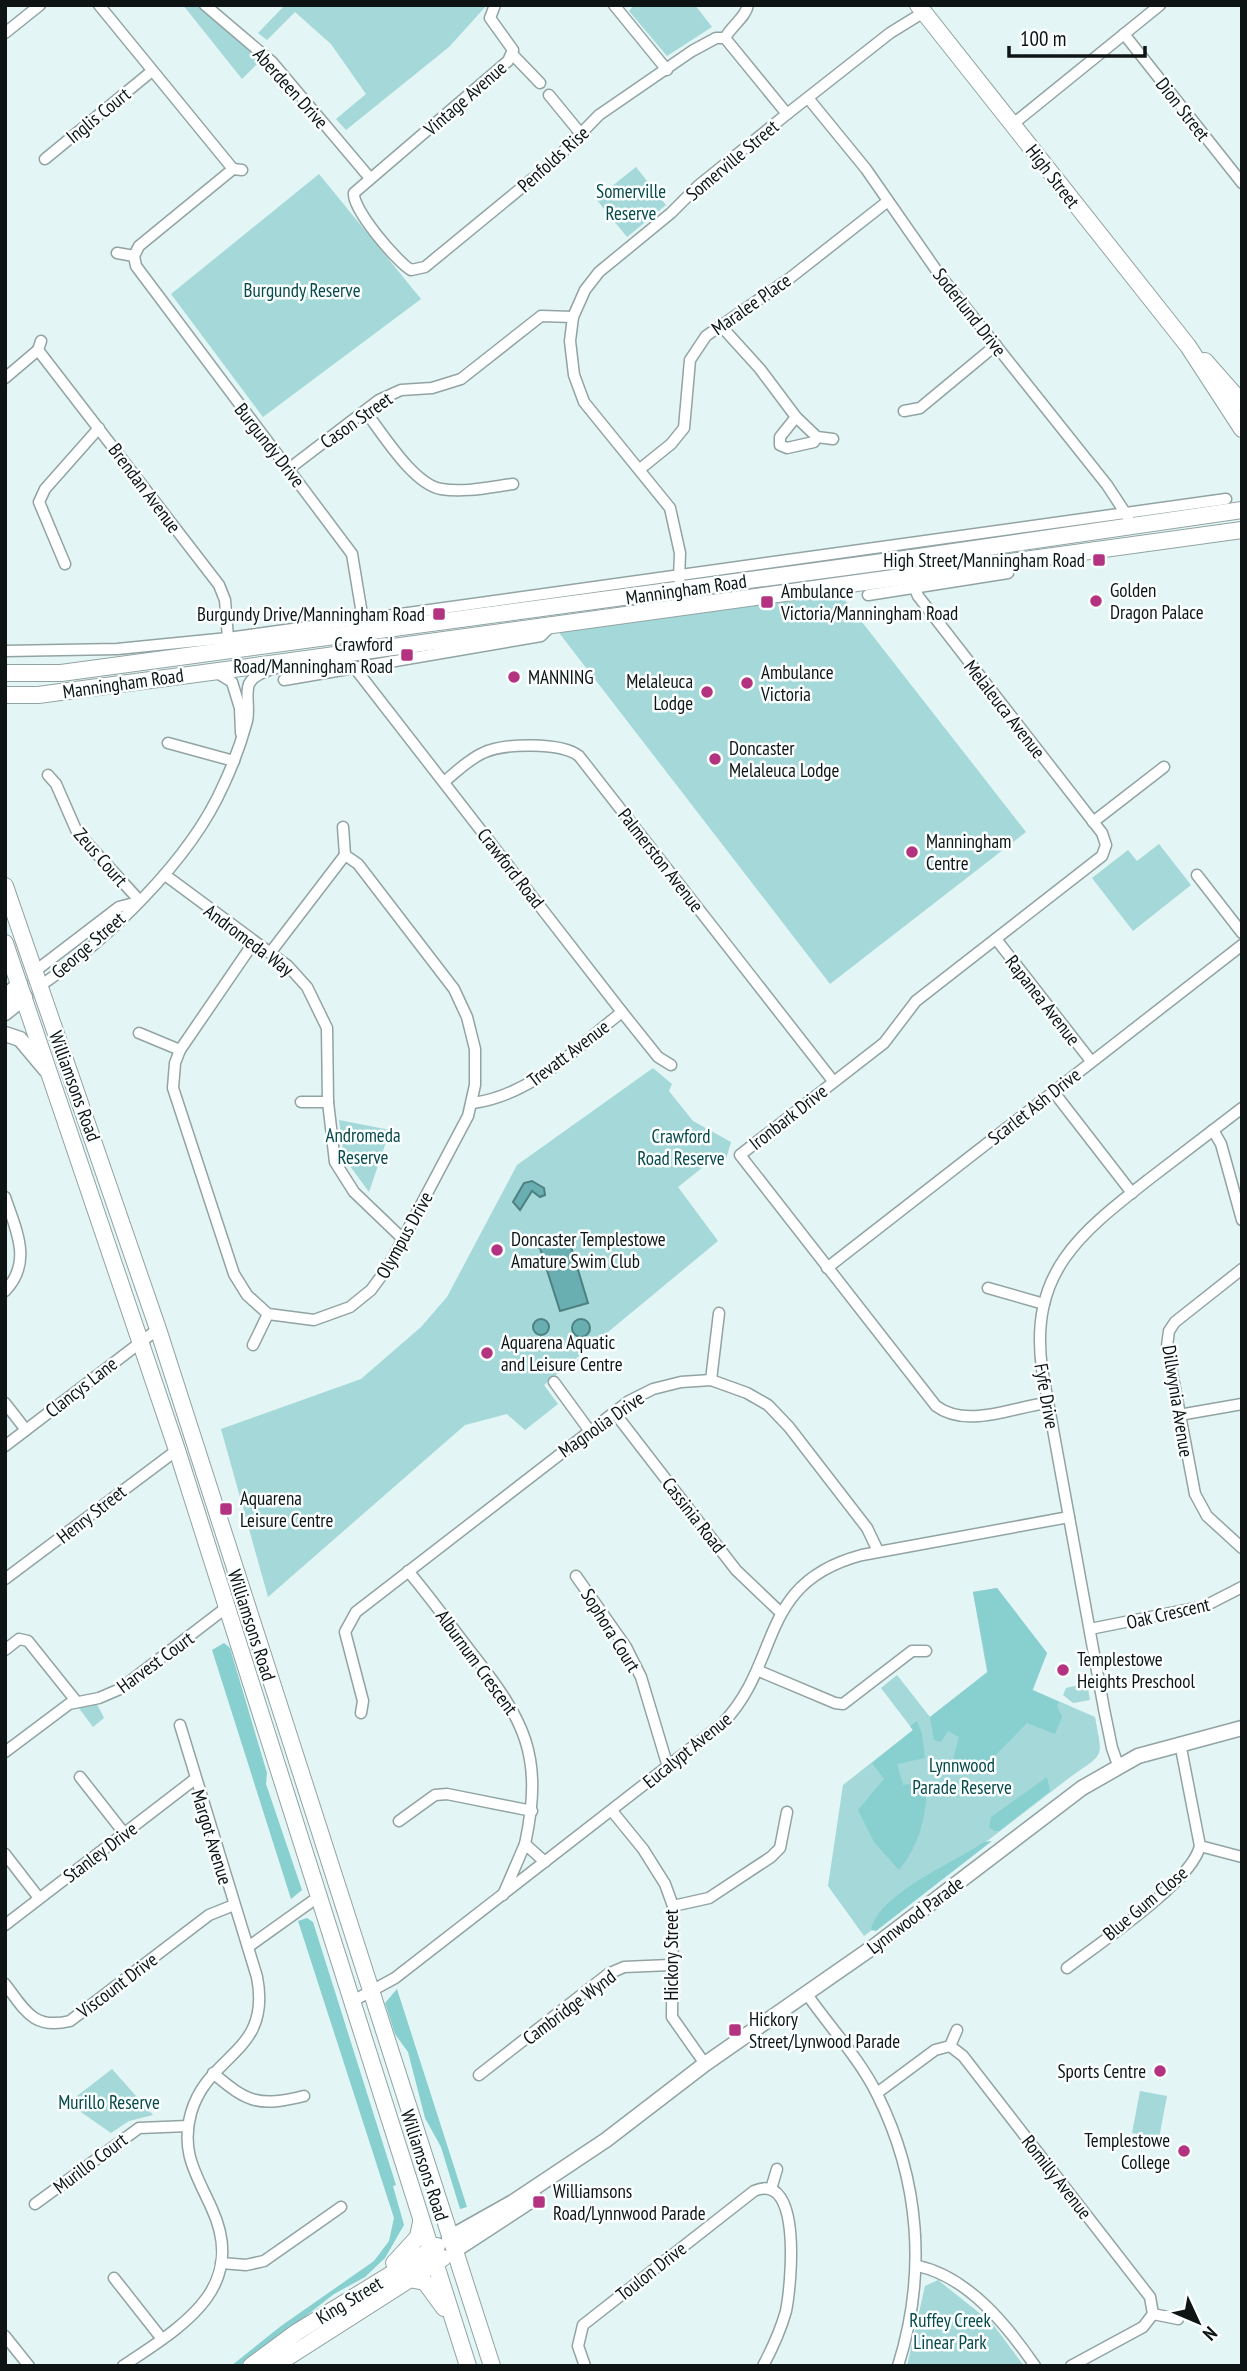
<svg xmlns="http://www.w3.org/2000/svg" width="1247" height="2371" font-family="'PT Sans Narrow',sans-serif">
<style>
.green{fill:#a4d8d9}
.forest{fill:#88cfd0}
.water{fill:#69afb1;stroke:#4e8082;stroke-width:2}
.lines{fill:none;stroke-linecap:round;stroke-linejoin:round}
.street-casing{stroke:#92a3a3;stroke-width:13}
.secondary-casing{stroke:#92a3a3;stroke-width:17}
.primary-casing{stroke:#92a3a3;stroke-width:18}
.street{stroke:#fff;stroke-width:10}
.secondary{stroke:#fff;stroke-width:14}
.primary{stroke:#fff;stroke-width:16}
.poi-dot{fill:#b33380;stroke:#fbffff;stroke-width:2.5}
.labels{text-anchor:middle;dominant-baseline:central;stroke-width:5;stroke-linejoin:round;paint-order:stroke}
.street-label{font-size:19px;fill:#0e1414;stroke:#fbffff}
.park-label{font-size:19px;fill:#06494b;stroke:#fbffff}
.poi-label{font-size:19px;fill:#0e1414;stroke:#fbffff;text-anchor:start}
</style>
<rect width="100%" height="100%" fill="#e3f5f5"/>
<g class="green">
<path d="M183,5h17l62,54 -20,20z"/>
<path d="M285,5h202l-38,42 -103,83 -10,-11 30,-25 -35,-50 -36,-32 -28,28 -9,-7z"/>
<path d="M634,5h61l17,22 -45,29 -38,-45z"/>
<path d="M636,167l30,38 -39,32 -31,-38z"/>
<path d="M319,174l102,125 -158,118 -92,-123z"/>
<path d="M837,586l7,13 182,233 -196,152 -270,-350v-9z"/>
<path d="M1159,844l32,41 -58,46 -41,-53 36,-28 9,11z"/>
<path d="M653,1068l19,16 -3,7 24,30 38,21 -5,17h-13l-35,28 40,54 -174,144 14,19 -33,26 -18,-16 -42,11 -197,172 -47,-168 140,-50 60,-52 26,-30 70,-132z"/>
<path d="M339,1120l51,10 -21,62 -25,-34z"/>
<path d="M997,1588l50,65 -14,37 62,27c8,44 10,35 -26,61l-205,158 -36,-50 15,-101 70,-55 -32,-42 16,-13 33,42 57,-45 -14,-80z"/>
<path d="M1087,1683l3,17 -17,3 -10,-8 3,-7z"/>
<path d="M97,1704l7,14 -11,9 -15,-20z"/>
<path d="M112,2069l41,46 -24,6 -18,12 -43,-30z"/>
<path d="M1140,2091l27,5 -8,42 -27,-5z"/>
<path d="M938,2280l54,43 32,43h-117l18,-80z"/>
</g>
<g class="forest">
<path d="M997,1588l50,65 -15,37 27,12 -2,4 5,11 -7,17 -28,-11 -48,49 -27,-9 7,-26 -11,-6 -7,11 -7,-2 -4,-23 58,-45 -15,-80z"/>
<path d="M224,1643l6,5 37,125 -1,11 36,106 -11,9 -79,-249z"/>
<path d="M917,1721l5,13 3,24 -28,6 6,21 24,-4c0,32 -7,64 -28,89l-25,-28 -16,-32 26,-31 -12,-16 41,-33 -3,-4z"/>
<path d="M1047,1777l3,14 -51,40h-5l-5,-4 2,-10z"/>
<path d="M992,1841l-116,90 -5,-1c8,-37 83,-67 113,-88z"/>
<path d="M307,1918l6,4 83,263 -3,1 11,39 -19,33 -20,19 -31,17 -92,72h-11l50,-40 93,-65 15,-20 5,-23 -96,-297z"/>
<path d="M397,1989l70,218 -7,2 -19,-62 -16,-29 -17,-66 -13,-18 -10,-31z"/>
</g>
<g class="water">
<path d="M532,1181l12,7 1,7 -5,2 -8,-6 -12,19 -7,-8 11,-19z"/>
<path d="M570,1236l-1,4 19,63 -28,8 -20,-63 -3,-1z"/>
<circle cx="541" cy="1327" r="8"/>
<circle cx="581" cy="1328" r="9"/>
</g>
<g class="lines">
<g class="street-casing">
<g id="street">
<path d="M99,5l134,164"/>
<path d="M205,5l67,57 97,115"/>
<path d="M495,5l-5,13 23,32 -5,11 -154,132c-2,16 43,69 57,77l14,-3 129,-106 45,-46 93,-64 24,-13h9c6,-12 21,-21 23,-33"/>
<path d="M614,5l53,65"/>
<path d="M5,33l35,-28"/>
<path d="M1124,34l118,149"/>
<path d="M725,38l62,76"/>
<path d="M513,55l27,28"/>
<path d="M549,95l32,39"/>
<path d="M808,98l58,71 73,105 168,211 21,32"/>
<path d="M1013,124l147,-119"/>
<path d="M45,159l107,-88"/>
<path d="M117,253l17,3 2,10 216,288 13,78 -5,19"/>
<path d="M134,256l5,-10 94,-77 9,1"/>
<path d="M721,326l39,43 36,48 21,20 16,2"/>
<path d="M41,341l-3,9 181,235 6,15 3,38"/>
<path d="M5,378l33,-28"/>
<path d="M365,411c18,23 48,73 76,78 24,4 49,-2 72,-5"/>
<path d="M904,411l16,-3 76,-63"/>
<path d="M796,417l-16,20v8l7,3 27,-6 3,-5"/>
<path d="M290,468l89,-68 22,-10 31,-2 29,-9 80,-63 32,1"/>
<path d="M640,469l31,-25 13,-16 6,-68 16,-24 84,-58 98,-77"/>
<path d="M65,564l-26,-62 6,-13 54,-61"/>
<path d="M908,572l10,24 184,237 4,12 -4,11 -186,145 -32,42 -144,112 196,251c31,23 77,1 111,-3"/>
<path d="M679,579l1,-26 -10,-45 -86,-106 -10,-27 -4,-34 3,-24 12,-27 14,-18 72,-59 27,-27 89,-72 103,-81 34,-21"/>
<path d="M868,595l140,-22"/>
<path d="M5,651l112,-2 111,-11 998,-139"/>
<path d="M354,667l268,345 36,45 13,8"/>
<path d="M216,672l16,10 8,26 1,25"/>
<path d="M284,680l257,-44 10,-10"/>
<path d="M168,743l66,18"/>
<path d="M48,775l8,9 21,48 62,68"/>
<path d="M444,782c12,-10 25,-23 39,-29 21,-10 78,-11 96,3l254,325"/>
<path d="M1093,822l71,-55"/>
<path d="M165,875l123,91 19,21 20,41 1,74 7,60 19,30 49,47"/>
<path d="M1197,875l45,58"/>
<path d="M996,939l95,122"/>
<path d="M254,942l-74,108 -5,13 -2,25 61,186 13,21 21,19 46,6 36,-13 21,-17 17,-23 80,-151 7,-31v-36l-8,-32 -13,-28 -96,-125 -13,-9 -2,-28"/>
<path d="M270,953l75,-98"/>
<path d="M34,972l85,-65 15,-4"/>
<path d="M40,986c67,-46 150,-125 183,-200 10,-21 18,-43 24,-65 3,-12 -2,-26 2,-37 5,-10 18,-13 27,-16"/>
<path d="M139,1033l41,17"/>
<path d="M1053,1091l79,102"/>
<path d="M301,1102h27"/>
<path d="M473,1103c59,-8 103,-55 149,-91"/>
<path d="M1213,1130l8,14 21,76"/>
<path d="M5,1197c11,33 28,65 0,94"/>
<path d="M827,1268l415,-323"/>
<path d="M1242,1269l-67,53 -6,9 -2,15 28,148 12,22 35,32"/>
<path d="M988,1288l56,16"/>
<path d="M253,1345l15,-31"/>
<path d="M711,1380l8,-67"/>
<path d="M554,1382l35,48"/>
<path d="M5,1403l21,27"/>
<path d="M614,1412l122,158 44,42"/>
<path d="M1179,1415l63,-11"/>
<path d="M5,1446l153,-117"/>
<path d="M408,1571c22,26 42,54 63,81 54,69 73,103 54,192"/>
<path d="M576,1576l50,71 15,30 27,90"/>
<path d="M5,1579l172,-129"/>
<path d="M1090,1629l115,-23 37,-19"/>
<path d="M5,1650l14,-11 9,2 48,60"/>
<path d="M759,1671l76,32 8,1 69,-53h14"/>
<path d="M361,1713l2,-12 -18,-69 11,-20 273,-211 24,-12 28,-7 30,-2 36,13 21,12 21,22 78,101 11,23"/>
<path d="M5,1752l64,-48 30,-6 21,-9 107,-82"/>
<path d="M1118,1765l-6,-17 -8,-39 -62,-340c-13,-96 37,-135 106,-189 31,-24 63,-48 94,-72"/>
<path d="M80,1777l44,56"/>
<path d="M612,1811l31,38 22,35 8,22 -1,111 33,47"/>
<path d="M399,1821l36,-26 12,-1 85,17"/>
<path d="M1200,1846l42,11"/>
<path d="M5,1854l34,44"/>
<path d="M503,1895l22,-51 20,18"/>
<path d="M673,1906l36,-8 62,-41 9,-9 7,-36"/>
<path d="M5,1925l190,-146"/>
<path d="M248,1947l70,-50"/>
<path d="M1067,1968c31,-24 125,-86 133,-122l-20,-103"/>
<path d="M5,1984c20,26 28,46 65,37l139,-106 25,-10"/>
<path d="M806,1993c23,33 53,65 71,101 43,86 50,180 21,272"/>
<path d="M351,2002l44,-24 327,-254c61,-63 34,-141 140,-169l207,-38"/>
<path d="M950,2046l13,10 187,241 3,17 25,5"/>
<path d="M213,2073c35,30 46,34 91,23"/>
<path d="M479,2075l129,-101 16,-7 46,-2"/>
<path d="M877,2093l58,-43 15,-4 7,-16"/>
<path d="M771,2189l6,-20"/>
<path d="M35,2204l104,-76 49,-2"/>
<path d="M221,2263l25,2 18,-4 77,-54"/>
<path d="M918,2266c50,11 89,59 117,100"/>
<path d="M114,2278l48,61"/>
<path d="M5,2336l24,30"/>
<path d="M123,2366c56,-38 126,-76 89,-157 -15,-34 -32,-56 -21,-96 17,-60 81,-59 66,-136l-77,-252"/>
<path d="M585,2366l-7,-20 5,-21 171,-134c49,-21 37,95 32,120 -5,18 -14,38 -23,55"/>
<path d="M1071,2366l72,-39 10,-13"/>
</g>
</g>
<g class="secondary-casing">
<g id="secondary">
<path d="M5,996l15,-12"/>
<path d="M5,1013l20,-16"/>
<path d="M5,1034l15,5 26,31"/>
<path d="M449,2238l64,-36 93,-62 99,-76 171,-119 206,-157 56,-32 104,-28"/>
<path d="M454,2251l81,-53"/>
</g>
</g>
<g class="primary-casing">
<g id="primary">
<path d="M918,5l270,341 54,83"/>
<path d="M1205,361l37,42"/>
<path d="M5,673h56l844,-114 337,-49"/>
<path d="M5,695h33l188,-25 1016,-140"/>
<path d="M5,886l153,443 334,1037"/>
<path d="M5,943l172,507 291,916"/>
<path d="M394,2263l24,-26 3,-15"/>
<path d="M409,2279l16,3 19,26"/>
<path d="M251,2366l46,-34 140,-86"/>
<path d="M274,2366l169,-108"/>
</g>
</g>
<use href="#street" class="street"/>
<use href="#secondary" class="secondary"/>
<use href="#primary" class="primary"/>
</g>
<g class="poi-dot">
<rect x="1092" y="553" width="14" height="14" rx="3.5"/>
<circle cx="1096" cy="601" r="7"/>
<rect x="760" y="595" width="14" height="14" rx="3.5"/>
<rect x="432" y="607" width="14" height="14" rx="3.5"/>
<rect x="400" y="648" width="14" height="14" rx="3.5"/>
<circle cx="514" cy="677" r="7"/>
<circle cx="747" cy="683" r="7"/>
<circle cx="707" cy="692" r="7"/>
<circle cx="715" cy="759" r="7"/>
<circle cx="912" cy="852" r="7"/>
<circle cx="497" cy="1250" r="7"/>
<circle cx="487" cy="1353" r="7"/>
<rect x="219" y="1502" width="14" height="14" rx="3.5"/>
<circle cx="1063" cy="1670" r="7"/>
<rect x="728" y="2023" width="14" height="14" rx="3.5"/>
<circle cx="1160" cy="2071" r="7"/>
<circle cx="1184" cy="2151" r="7"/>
<rect x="532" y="2195" width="14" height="14" rx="3.5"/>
</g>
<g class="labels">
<g class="street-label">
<text transform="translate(291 88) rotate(48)">Aberdeen Drive</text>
<text transform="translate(465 98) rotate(-41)">Vintage Avenue</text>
<text transform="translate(1183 109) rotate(52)">Dion Street</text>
<text transform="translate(98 115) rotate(-39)">Inglis Court</text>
<text transform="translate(553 159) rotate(-42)">Penfolds Rise</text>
<text transform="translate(732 160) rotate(-40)">Somerville Street</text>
<text transform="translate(1053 176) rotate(52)">High Street</text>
<text transform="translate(751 304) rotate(-35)">Maralee Place</text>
<text transform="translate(970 312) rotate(52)">Soderlund Drive</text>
<text transform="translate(356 420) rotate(-35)">Cason Street</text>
<text transform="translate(270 445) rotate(52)">Burgundy Drive</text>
<text transform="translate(145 488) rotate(53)">Brendan Avenue</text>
<text transform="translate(686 589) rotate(-8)">Manningham Road</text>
<text transform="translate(123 683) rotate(-8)">Manningham Road</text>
<text transform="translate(1005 709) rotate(52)">Melaleuca Avenue</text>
<text transform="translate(101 857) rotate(49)">Zeus Court</text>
<text transform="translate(661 860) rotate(52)">Palmerston Avenue</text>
<text transform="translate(511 868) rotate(52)">Crawford Road</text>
<text transform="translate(249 940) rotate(37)">Andromeda Way</text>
<text transform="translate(88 945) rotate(-41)">George Street</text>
<text transform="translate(1043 1000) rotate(52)">Rapanea Avenue</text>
<text transform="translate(568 1053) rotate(-37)">Trevatt Avenue</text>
<text transform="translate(75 1086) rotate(70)">Williamsons Road</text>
<text transform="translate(1034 1106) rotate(-38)">Scarlet Ash Drive</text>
<text transform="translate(788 1117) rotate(-38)">Ironbark Drive</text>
<text transform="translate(404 1235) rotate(-61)">Olympus Drive</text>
<text transform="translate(81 1387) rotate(-38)">Clancys Lane</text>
<text transform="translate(1047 1396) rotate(80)">Fyfe Drive</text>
<text transform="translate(1178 1401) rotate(81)">Dillwynia Avenue</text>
<text transform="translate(601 1424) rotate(-35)">Magnolia Drive</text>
<text transform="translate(91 1514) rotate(-38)">Henry Street</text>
<text transform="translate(694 1515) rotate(52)">Cassinia Road</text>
<text transform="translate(1168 1613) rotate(-13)">Oak Crescent</text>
<text transform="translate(252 1625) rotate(72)">Williamsons Road</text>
<text transform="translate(611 1630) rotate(58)">Sophora Court</text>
<text transform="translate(155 1662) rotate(-36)">Harvest Court</text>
<text transform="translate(477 1662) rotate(54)">Alburnum Crescent</text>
<text transform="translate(687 1750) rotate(-39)">Eucalypt Avenue</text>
<text transform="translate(212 1837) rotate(73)">Margot Avenue</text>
<text transform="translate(100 1852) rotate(-37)">Stanley Drive</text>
<text transform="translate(1145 1903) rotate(-40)">Blue Gum Close</text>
<text transform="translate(915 1915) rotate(-37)">Lynnwood Parade</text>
<text transform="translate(671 1955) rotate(-90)">Hickory Street</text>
<text transform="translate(117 1985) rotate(-37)">Viscount Drive</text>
<text transform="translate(569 2007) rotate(-37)">Cambridge Wynd</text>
<text transform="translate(90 2163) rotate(-37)">Murillo Court</text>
<text transform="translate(425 2165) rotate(72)">Williamsons Road</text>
<text transform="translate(1057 2177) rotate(52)">Romilly Avenue</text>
<text transform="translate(651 2271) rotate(-38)">Toulon Drive</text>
<text transform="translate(349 2300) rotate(-31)">King Street</text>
</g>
<g class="park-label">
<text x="631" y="191">Somerville<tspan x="631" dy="22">Reserve</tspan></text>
<text x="302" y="290">Burgundy Reserve</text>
<text x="363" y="1135">Andromeda<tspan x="363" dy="22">Reserve</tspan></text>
<text x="681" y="1136">Crawford<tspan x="681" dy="22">Road Reserve</tspan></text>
<text x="962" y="1765">Lynnwood<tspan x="962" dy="22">Parade Reserve</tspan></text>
<text x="109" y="2102">Murillo Reserve</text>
<text x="950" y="2320">Ruffey Creek<tspan x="950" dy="22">Linear Park</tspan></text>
</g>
<g class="poi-label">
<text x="1085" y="560" text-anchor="end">High Street/Manningham Road</text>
<text x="1110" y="590">Golden<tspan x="1110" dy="22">Dragon Palace</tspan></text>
<text x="781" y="591">Ambulance<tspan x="781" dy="22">Victoria/Manningham Road</tspan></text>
<text x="425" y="614" text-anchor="end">Burgundy Drive/Manningham Road</text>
<text x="393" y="644" text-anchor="end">Crawford<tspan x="393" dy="22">Road/Manningham Road</tspan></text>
<text x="761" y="672">Ambulance<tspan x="761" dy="22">Victoria</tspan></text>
<text x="528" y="677">MANNING</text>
<text x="693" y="681" text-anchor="end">Melaleuca<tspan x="693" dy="22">Lodge</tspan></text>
<text x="729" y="748">Doncaster<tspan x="729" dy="22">Melaleuca Lodge</tspan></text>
<text x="926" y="841">Manningham<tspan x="926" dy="22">Centre</tspan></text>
<text x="511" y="1239">Doncaster Templestowe<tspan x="511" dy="22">Amature Swim Club</tspan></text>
<text x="501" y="1342">Aquarena Aquatic<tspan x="501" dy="22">and Leisure Centre</tspan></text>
<text x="240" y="1498">Aquarena<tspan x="240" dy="22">Leisure Centre</tspan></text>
<text x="1077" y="1659">Templestowe<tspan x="1077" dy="22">Heights Preschool</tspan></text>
<text x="749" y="2019">Hickory<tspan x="749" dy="22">Street/Lynwood Parade</tspan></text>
<text x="1146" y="2071" text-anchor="end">Sports Centre</text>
<text x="1170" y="2140" text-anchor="end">Templestowe<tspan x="1170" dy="22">College</tspan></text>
<text x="553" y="2191">Williamsons<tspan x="553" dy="22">Road/Lynnwood Parade</tspan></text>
</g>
</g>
<rect width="1247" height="2371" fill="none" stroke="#0e1414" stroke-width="14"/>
<g transform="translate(1198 2322) rotate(134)" stroke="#fbffff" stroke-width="5" paint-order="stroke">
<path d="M0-5L12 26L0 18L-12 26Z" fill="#0e1414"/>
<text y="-10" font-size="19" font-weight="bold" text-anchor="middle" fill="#0e1414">N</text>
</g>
<path d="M1009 46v10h136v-10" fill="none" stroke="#0e1414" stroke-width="3.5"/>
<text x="1020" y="46" font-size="21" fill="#0e1414" stroke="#fbffff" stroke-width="5" paint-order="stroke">100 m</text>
</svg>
